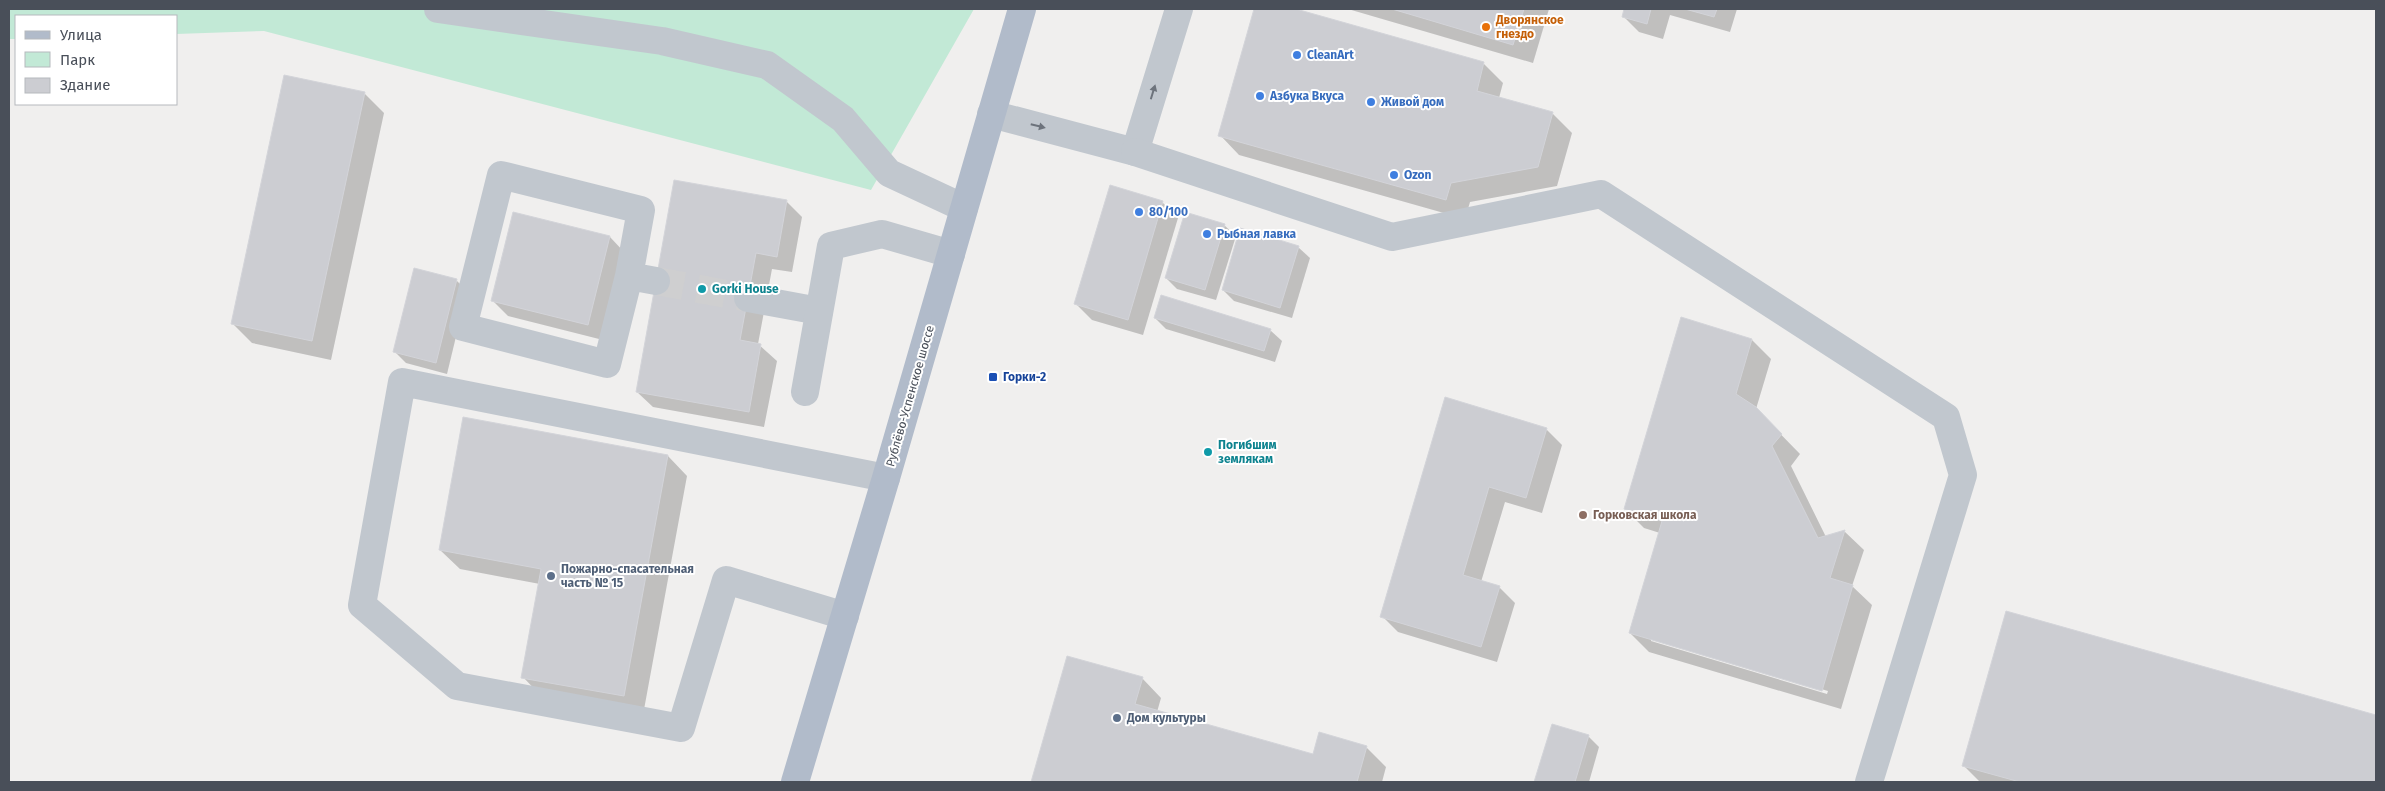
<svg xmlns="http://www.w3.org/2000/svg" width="2385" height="791" font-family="'Fira Sans',sans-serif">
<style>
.green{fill:#c2e9d6}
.shadow{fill:#0003;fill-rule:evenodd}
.building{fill:#cccdd2;stroke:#d3d4d9}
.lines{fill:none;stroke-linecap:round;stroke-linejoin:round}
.minor-tunnel{stroke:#cfcfd0;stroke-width:28;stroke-dasharray:28 14;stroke-linecap:butt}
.minor{stroke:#c1c7ce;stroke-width:28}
.major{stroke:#b1bbca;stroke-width:28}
.oneway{fill:#6d737c}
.food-dot{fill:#e8710a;stroke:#fff;stroke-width:2}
.shop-dot{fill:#3f7fe0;stroke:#fff;stroke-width:2}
.culture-dot{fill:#0f9aa8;stroke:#fff;stroke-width:2}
.transit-dot{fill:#1a4fb4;stroke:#fff;stroke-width:2}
.education-dot{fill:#8d6e63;stroke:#fff;stroke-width:2}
.service-dot{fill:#5c6f8a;stroke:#fff;stroke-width:2}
.labels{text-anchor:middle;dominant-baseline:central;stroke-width:4;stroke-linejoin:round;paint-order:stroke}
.food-label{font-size:12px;font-weight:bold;fill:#c56008;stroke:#fff;text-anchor:start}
.shop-label{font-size:12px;font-weight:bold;fill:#366cbe;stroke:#fff;text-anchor:start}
.culture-label{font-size:12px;font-weight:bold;fill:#0d838f;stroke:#fff;text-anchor:start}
.transit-label{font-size:12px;font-weight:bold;fill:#164399;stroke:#fff;text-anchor:start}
.street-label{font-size:12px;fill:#494f59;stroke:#fff}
.education-label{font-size:12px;font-weight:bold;fill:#785e54;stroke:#fff;text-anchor:start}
.service-label{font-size:12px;font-weight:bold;fill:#4e5e75;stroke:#fff;text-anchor:start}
</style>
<rect width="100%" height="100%" fill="#f0efee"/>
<path class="green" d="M9,9h965l-103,181 -607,-159 -88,3v-18h-160v23h-7z"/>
<g class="shadow">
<path d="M1255,9h36l193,55 19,19 -4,15 54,16 19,19 -15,53 -87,16 -5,17 -226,-64 -19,-20z"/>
<path d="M1348,9h201l-16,54z"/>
<path d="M1626,9h111l-7,23 -60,-17 -7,24 -24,-7 -16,-16z"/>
<path d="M364,93l20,20 -53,247 -79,-17 -20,-20z"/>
<path d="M786,201l16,16 -10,55 -20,-3 -14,75 19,17 -13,66 -111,-20 -16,-15z"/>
<path d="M1162,202l16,16 -35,117 -51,-15 -16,-16z"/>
<path d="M1224,225l12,11 -20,64 -39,-11 -11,-11z"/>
<path d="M610,237l15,16 -22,87 -95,-24 -16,-16z"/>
<path d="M1298,247l12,11 -18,60 -58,-17 -11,-11z"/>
<path d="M456,280l11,11 -20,83 -41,-11 -11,-11z"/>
<path d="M1155,318l115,12 12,11 -7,21 -109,-33z"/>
<path d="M1752,340l19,19 -15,50 44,45 -9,12 35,71 18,-6 20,19 -12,36 20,19 -31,104 -192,-57 -19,-19 30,-100 -16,-5 -19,-19zM1651,639l177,52 -1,3 -176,-53z"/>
<path d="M1446,399l100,30 16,16 -20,68 -37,-11 -24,80 18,5 16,16 -18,59 -99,-30 -16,-16z"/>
<path d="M668,456l19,20 -44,239 -101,-18 -19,-20 17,-93 -80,-15 -20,-19z"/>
<path d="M2006,613l370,103v66h-396l-16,-16z"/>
<path d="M1068,657l74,21 19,20 -4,14 156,44 53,-9 20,20 -4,15h-349z"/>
<path d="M1553,726l35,10 11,11 -10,35h-53z"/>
</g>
<g class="building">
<path d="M1254,9h42l188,53 -7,29 76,21 -15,55 -87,16 -5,17 -228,-64z"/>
<path d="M1392,9h132l-11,36z"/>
<path d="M1624,9h27l-4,15 -25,-7z"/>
<path d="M1685,9h32l-3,8z"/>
<path d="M284,75l81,17 -53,249 -81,-17z"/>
<path d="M674,180l113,20 -10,57 -21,-4 -16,87 21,4 -12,68 -113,-20z"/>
<path d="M1110,185l53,16 -35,119 -54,-16z"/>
<path d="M513,212l97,24 -22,89 -97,-24z"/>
<path d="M1185,212l40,12 -20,66 -40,-12z"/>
<path d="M1240,228l59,18 -19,62 -58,-18z"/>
<path d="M414,268l43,11 -21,84 -43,-11z"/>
<path d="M1161,295l110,34 -7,22 -110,-33z"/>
<path d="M1681,317l71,22 -16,55 20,13 26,27 -10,12 46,92 27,-8 -15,48 23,7 -31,106 -193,-58 33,-112 -38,-12z"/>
<path d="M1445,397l102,31 -21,70 -37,-11 -26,88 37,11 -19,61 -101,-30z"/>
<path d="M463,417l205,38 -44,241 -103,-18 20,-109 -102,-19z"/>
<path d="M2006,611l370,104v67h-356l-58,-16z"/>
<path d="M1067,656l76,21 -8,27 178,50 6,-22 48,14 -10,36h-326z"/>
<path d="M1552,724l37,11 -14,47h-41z"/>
</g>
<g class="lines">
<path class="minor-tunnel" d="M656,281l92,17"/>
<g class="minor">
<path d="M438,9l224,32 105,24 76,54 46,54 75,35"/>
<path d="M991,114l144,38 44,-143"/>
<path d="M1135,152l257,85 209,-43 345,223 17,58 -94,307"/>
<path d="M629,276l-22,88 -144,-37 38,-152 140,35 -12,66 27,5"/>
<path d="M748,298l71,13"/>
<path d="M805,392l26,-146 51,-12 69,20"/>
<path d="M845,616l-119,-36 -45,148 -224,-42 -95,-81 40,-223 484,96"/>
</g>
<path class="major" d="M795,782l91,-304 136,-469"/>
</g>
<defs><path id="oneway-solid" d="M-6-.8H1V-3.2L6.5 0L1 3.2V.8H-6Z" transform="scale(1.25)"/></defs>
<g class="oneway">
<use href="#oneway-solid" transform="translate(1153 92) rotate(-73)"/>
<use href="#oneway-solid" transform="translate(1038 126) rotate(14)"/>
</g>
<circle class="food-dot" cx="1486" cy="27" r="5"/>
<g class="shop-dot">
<circle cx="1297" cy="55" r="5"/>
<circle cx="1260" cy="96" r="5"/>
<circle cx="1371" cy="102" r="5"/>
<circle cx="1394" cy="175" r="5"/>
<circle cx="1139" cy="212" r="5"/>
<circle cx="1207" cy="234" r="5"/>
</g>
<g class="culture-dot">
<circle cx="702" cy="289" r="5"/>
<circle cx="1208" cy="452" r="5"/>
</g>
<rect class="transit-dot" x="988" y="372" width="10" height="10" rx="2.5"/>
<circle class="education-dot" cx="1583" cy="515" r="5"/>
<g class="service-dot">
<circle cx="551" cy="576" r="5"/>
<circle cx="1117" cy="718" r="5"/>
</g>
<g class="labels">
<g class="food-label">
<text x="1496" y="20">Дворянское<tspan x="1496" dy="14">гнездо</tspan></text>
</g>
<g class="shop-label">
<text x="1307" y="55">CleanArt</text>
<text x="1270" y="96">Азбука Вкуса</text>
<text x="1381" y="102">Живой дом</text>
<text x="1404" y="175">Ozon</text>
<text x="1149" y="212">80/100</text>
<text x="1217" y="234">Рыбная лавка</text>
</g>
<g class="culture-label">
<text x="712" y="289">Gorki House</text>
<text x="1218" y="445">Погибшим<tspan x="1218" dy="14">землякам</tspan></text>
</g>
<g class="transit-label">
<text x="1003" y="377">Горки-2</text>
</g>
<g class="street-label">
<text transform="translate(910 396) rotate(-74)">Рублёво-Успенское шоссе</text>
</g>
<g class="education-label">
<text x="1593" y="515">Горковская школа</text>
</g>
<g class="service-label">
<text x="561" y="569">Пожарно-спасательная<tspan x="561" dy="14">часть № 15</tspan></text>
<text x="1127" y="718">Дом культуры</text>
</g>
</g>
<rect width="2385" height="791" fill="none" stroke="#494f59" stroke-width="20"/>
<rect x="15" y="15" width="162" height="90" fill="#ffffff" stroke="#b6b9bd"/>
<rect x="25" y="31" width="25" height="8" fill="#b1bbca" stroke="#b6b9bd"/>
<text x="60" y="40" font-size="15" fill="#494f59">Улица</text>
<rect x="25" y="52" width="25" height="15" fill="#c2e9d6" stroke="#b6b9bd"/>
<text x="60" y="65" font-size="15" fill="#494f59">Парк</text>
<rect x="25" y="78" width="25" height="15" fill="#cccdd2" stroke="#b6b9bd"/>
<text x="60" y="90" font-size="15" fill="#494f59">Здание</text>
</svg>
